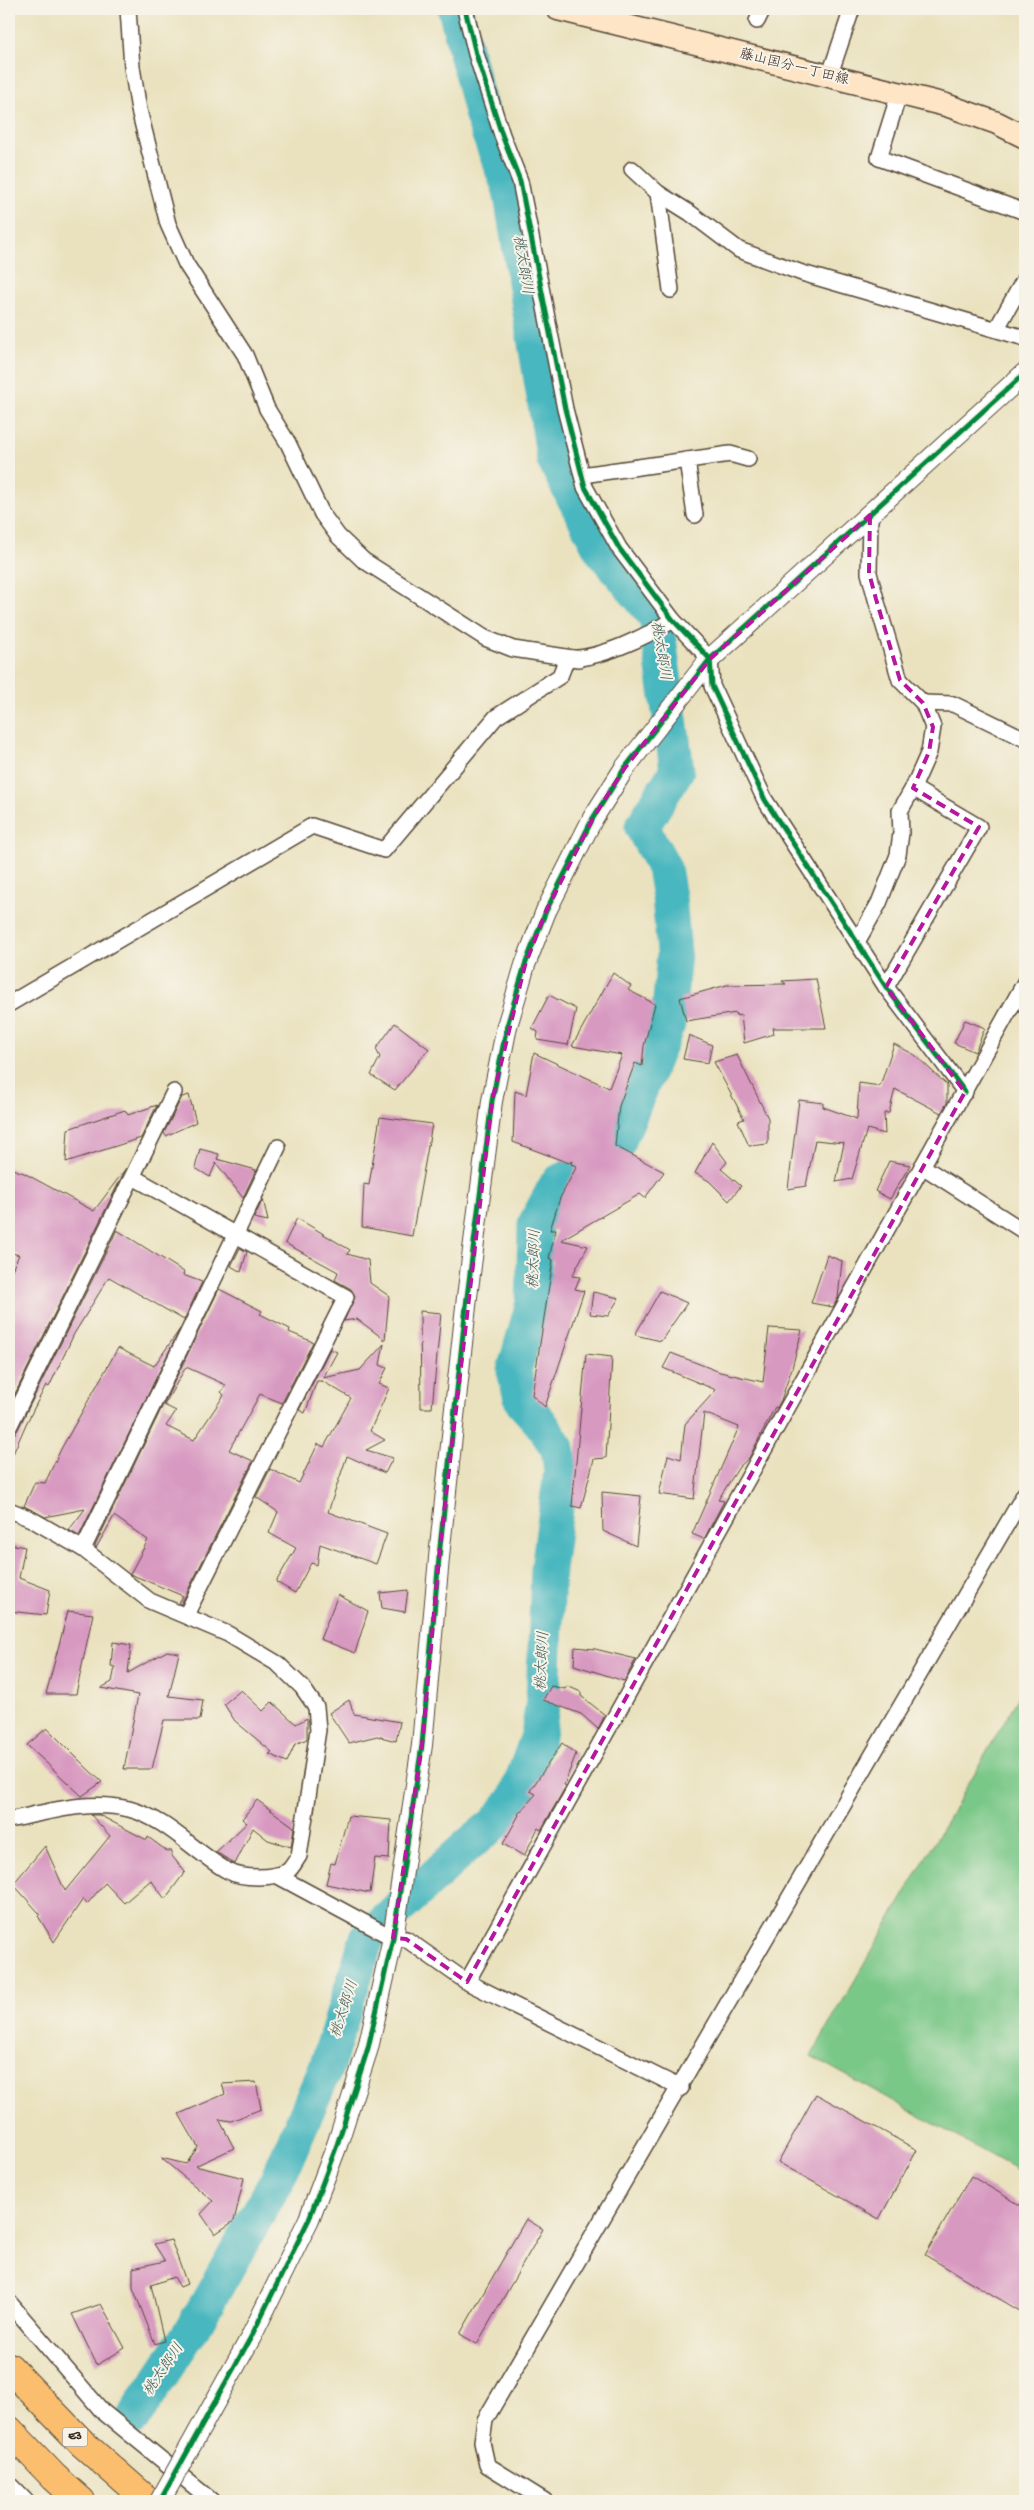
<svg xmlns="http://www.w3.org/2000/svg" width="1034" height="2510" font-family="'Gochi Hand','Klee One',sans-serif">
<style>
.green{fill:#7ac888;stroke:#5a7953}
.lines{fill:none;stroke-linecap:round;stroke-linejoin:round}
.river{stroke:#48b7bf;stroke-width:35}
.building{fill:#d899c1;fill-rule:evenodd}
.minor-casing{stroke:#554636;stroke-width:18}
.tertiary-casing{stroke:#554636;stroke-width:22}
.secondary-casing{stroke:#554636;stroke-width:25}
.motorway-casing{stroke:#554636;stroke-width:30}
.minor{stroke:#fff;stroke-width:15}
.tertiary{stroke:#fff;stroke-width:20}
.secondary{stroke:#fde5c5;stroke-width:22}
.motorway{stroke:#fabe6e;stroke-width:28}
.tertiary-bridge-casing{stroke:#554636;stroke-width:22;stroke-linecap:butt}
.tertiary-bridge{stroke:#fff;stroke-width:20}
.cycleway-casing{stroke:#f7f3e8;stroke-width:8}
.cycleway{stroke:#00873e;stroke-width:5}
.marked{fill:none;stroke:#b5179e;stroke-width:4;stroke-dasharray:10 6;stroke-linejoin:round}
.labels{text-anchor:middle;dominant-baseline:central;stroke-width:4;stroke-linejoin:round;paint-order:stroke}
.shield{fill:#f7f3e8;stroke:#73665b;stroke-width:1}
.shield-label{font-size:12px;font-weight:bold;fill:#3b2a1e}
.street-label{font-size:14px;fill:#3b2a1e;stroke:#f7f3e8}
.water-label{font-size:15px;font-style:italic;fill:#405b56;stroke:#f7f3e8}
</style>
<rect width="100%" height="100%" fill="#f7f3e8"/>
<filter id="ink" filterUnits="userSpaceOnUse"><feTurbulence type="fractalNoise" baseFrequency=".02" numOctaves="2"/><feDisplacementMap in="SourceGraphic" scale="10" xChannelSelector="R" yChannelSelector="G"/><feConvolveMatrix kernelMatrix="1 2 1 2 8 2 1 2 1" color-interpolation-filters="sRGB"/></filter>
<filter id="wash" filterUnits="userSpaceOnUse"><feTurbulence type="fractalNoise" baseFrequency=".0096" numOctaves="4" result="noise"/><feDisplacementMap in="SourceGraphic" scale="20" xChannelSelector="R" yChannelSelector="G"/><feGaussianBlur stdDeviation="1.12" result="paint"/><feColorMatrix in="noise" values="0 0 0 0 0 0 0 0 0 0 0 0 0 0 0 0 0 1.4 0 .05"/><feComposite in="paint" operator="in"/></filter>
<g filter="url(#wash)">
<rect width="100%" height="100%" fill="#eae2bf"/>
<path class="green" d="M1025,1686v488l-214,-118z"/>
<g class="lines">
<path class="river" d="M134,2417l63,-96 80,-141 50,-115 40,-127 101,-93 26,-21 21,-25 23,-63 5,-36 5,-131 13,-98 -3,-22 -17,-26 -19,-21 -8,-31 19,-68 2,-79 22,-41 58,-33 53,-126 6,-72 -5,-55 -5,-29 -22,-41 35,-57 -21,-153 -55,-67 -47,-90 -44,-270 -28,-74 -27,-107"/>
</g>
<g id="blocks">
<g class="building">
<path d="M613,973l18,13 -3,4 27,14 -11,42 -2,20 -7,-3 -16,43 -4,40 49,26 -19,26 -5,-4 -79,46 27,6 -16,30 8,1 -5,12 9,2 -39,116 -13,-12 21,-135 -4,-2 7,-28h-6l10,-32 17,-32 -6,-2 1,-3 -3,2 -56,-21 2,-51 11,4 8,-42 75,35 13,-33 -50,-9z"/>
<path d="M816,979l10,49h-53l1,6 -30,9 -3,-28 -4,1 -1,-3 -50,8 -6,-23 47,-13 59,-1 -4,-3z"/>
<path d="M549,995l27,14 -8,36 -31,-5 1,-8 -6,-4z"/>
<path d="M965,1020l20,8 -10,24 -21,-9z"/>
<path d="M395,1023l34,26 -34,41 -24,-15 9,-18 -4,-8z"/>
<path d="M689,1035l23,10 -4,18 -25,-4z"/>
<path d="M894,1044l21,11 32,30v18l-6,10 -46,-24 -6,24h-5l1,21 -18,-5 -15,50 -16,3 8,-39 -29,-3 -9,46 -18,3 11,-89 24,3v4l34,12 2,-36 21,3z"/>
<path d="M737,1055l31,63v26l-19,2 -11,-25 6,-2 -30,-57z"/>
<path d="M189,1095l7,27 -30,14 -2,-3 18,-36z"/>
<path d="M157,1105l-16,33 -75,24 2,-33 57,-19 3,5z"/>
<path d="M380,1117l52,7 -20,112 -50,-9 2,-43 5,1z"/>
<path d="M712,1142l15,20 -6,7 20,17 -12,15 -20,-20 -14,-8z"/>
<path d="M200,1149l19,5 -2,5 39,11 -13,28 -27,-35 -6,14 -15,-9z"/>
<path d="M889,1161l21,4 -20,34 -15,-8z"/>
<path d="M9,1168l15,5 70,38 32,-43 -117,238v-130l10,-21 -10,-3z"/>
<path d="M263,1199l5,22 -14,-3z"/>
<path d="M297,1218l53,32 -3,4 21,6 2,23 19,13 -4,44 -28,-21 -13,2 11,-25 -4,-7 -16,-9 3,-8 -53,-29z"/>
<path d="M117,1230l67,42 -1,3 19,7 -18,38 -75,-43 -35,57 -25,53 -3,-2 -20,39 -17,39v-27l8,-5z"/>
<path d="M240,1248l7,4 -6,20 -10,-6z"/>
<path d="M827,1255l15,6 -4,37 -5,9 -22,-4z"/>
<path d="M219,1289l43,22 -2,3 30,15 -1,3 24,10 -31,61 -22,-9 -31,56 24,11 -72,143 -2,-1 4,-7 -53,-22 18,-34 -34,-24 -18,32 -1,-2zM186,1367l40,18 -5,7 3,3 -30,45 -28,-14 10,-15 -12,-6z"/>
<path d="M660,1291l27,12 -26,38 -26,-6z"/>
<path d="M593,1292l26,6 -11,18 -18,-2z"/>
<path d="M420,1311l21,2 -9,95h-11z"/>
<path d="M769,1328l33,2 -10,38 -11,32 -4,8 -2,-1 -26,51 -10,9 -21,33 6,1 -1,2 -19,36 -12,-5 47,-107 -35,-14 -10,86 -35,-5 9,-39 13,4 4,-35 31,-34 -53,-22 8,-15 49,19 43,10z"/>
<path d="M180,1329l-101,207 -10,-6 16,-21 -40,8 -21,-11 11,-24 10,1 16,-34 57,-101 36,18z"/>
<path d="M384,1344l-4,21 7,3 -8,16 10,4 -19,43 15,9 -19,10 27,8 -8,15 -38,-17 -19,56 59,22 -11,30 -56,-20 -3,21 -6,-2 -16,30 -19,-11 20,-34 -27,-15 9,-21 -22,-15 14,-28 29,14 19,-39 6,3 27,-49 -29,-17h-5l-12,32 -6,-3 31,-61 7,3 -14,26 37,-8z"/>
<path d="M586,1354l26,3 -6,101 -12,1 -13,49 -9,-2z"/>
<path d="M602,1492l39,4 -5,50 -33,-15z"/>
<path d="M9,1544l16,3 -6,31 31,12 -4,25 -37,-4z"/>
<path d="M408,1590l-3,22 -23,-4 -2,-15z"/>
<path d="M338,1595l30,16 -13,42 -35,-14z"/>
<path d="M68,1611l25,3 -17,80h-30z"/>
<path d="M113,1642l18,3 -3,28 39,-22 12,2 -10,43 34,4 -3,20h-36l-12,49h-28l14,-74 -37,-7 11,-6 3,-15 -4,-1z"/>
<path d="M575,1647l20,2 41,10 -1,2 -11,20 -50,-16z"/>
<path d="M551,1686l14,3 2,-3 14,6v4l24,19 -7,14 -17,-15 -38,-14z"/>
<path d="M241,1690l22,21 9,-9 24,22 11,-6v21l-12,5 -8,18 -18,-8 3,-2 -37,-31 -11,-17z"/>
<path d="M349,1700l5,14 46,8 -4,19 -19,-5 -28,7 -20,-30z"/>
<path d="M47,1728l43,43 12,11 -20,14 -55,-51z"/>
<path d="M562,1743l14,11 -12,31 2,1 -25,44 -3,-2 -14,28 -21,-12 16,-29 -1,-1 18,-20 -6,-3z"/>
<path d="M257,1800l37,27 -3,20 -23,-7 -15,-12 -18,36 -19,-12 31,-29 -5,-4z"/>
<path d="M91,1815h8l48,25 1,-3 19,14h5v5l13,16 -20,27 -14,-19 -27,23 -19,-20 -18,21 -4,-5 -29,43 -16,-26 2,-2 -27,-30 32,-38 20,45 45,-55z"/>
<path d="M348,1816l43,4 -2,39 -14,-1 -5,35 -44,-9 5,-21 4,1z"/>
<path d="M256,2082l5,27 -30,12 -12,-2 15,29 -39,18 49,12 -10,43 -19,13 -14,-20 12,-13 -52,-43 25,6 12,-17 -19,-33 46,-20 -3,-10z"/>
<path d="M816,2094l101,56 -38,69 -101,-57z"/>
<path d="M971,2176l54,32v106l-100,-59z"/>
<path d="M526,2219l17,10 -66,115 -17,-10z"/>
<path d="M171,2240l16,44 -7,3 -6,-10 -23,8 13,56 -9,3 -22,-56v-20l32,-7 -11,-17z"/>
<path d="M101,2304l24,44 -28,17 -25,-51z"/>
</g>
</g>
</g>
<g filter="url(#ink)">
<use href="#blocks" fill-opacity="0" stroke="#554636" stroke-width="1"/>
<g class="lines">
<g class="minor-casing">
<g id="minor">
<path d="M128,9l4,58 7,43 29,114 18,40 59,91 22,54 21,34 34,71 16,22 25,24 122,78 28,11 66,10"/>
<path d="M465,9l11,45 26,81 18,46 45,228 20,78 34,61 54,72 37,39 2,27 53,114 121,187 79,105"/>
<path d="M757,21l6,-12"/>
<path d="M829,77l23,-68"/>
<path d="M899,94l-20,64 146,54"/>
<path d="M632,169l26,24 32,20 49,37 63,23 223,65"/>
<path d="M658,193l13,97"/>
<path d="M997,328l28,-50"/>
<path d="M687,460l8,55"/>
<path d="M582,475l148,-21 18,5"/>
<path d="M923,703l30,1 72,35"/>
<path d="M857,942l22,-39 19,-48 3,-22 -1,-22 13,-23 16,-36 4,-25 -10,-24 -23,-23 -24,-81 -7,-26 1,-58"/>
<path d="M886,987l93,-160 -66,-39"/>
<path d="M9,1004l303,-178 72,24 112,-133 64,-41 7,-18c30,3 80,-22 106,-38"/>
<path d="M922,1166l103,66"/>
<path d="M133,1177l213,120 -160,318"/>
<path d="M9,1427l165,-335"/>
<path d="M9,1510l22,9 52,30 67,52 78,33 50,30 24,23 14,20 2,23 -19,126c-3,4 -7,12 -11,15 -14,8 -46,8 -60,0 -33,-18 -60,-52 -99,-62 -40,-10 -81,3 -120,11"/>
<path d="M83,1549l195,-402"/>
<path d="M276,1875l117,63 13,1 61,43 214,106"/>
<path d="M467,1982l558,-1000"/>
<path d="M9,2302l93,109 110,90"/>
<path d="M9,2484l17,17"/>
<path d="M545,2501l-58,-36 -5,-23 3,-22 540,-927"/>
</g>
</g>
<g class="tertiary-casing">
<path id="tertiary" d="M185,2456l66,-119 58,-118 28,-74 31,-97 25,-110 29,-193 18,-198 27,-250 25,-196 15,-75 18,-61 21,-54 47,-93 31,-49 86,-110 315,-286"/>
</g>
<g class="secondary-casing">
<path id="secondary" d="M558,9l388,96 51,18 28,14"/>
</g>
<g class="motorway-casing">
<g id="motorway">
<path d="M9,2367l74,77 65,57"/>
<path d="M9,2430l45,47 27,24"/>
</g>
</g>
<use href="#minor" class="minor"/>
<use href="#tertiary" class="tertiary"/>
<use href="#secondary" class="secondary"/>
<use href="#motorway" class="motorway"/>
<g class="tertiary-bridge-casing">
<path id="tertiary-bridge" d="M160,2501l25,-45"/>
</g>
<use href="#tertiary-bridge" class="tertiary-bridge"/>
<g class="cycleway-casing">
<g id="cycleway">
<path d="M465,9l11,45 26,81 18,46 45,228 20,78 34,61 54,72 37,39 2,27 53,114 121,187 79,105"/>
<path d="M160,2501l91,-164 58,-118 28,-74 31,-97 25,-110 29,-193 18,-198 27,-250 25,-196 15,-75 18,-61 21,-54 47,-93 31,-49 86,-110 315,-286"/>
</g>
</g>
<use href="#cycleway" class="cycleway"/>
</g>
</g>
<path class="marked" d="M870,515l-1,58 7,26 24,81 23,23 10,24 -4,25 -16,36 66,39 -93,160 79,105 -498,890 -61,-43 -13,-1 29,-193 18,-198 52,-446 33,-136 21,-54 47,-93 31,-49 86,-110z"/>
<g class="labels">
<rect class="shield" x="62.5" y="2427.5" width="25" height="19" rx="4"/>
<g class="shield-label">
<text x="75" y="2437">E3</text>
</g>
<g class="street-label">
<text transform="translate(794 68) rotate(14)">藤山国分一丁田線</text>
</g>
<g class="water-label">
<text transform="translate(522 265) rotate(81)">桃太郎川</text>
<text transform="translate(660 651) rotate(81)">桃太郎川</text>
<text transform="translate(535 1259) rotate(-88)">桃太郎川</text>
<text transform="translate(543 1661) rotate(-87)">桃太郎川</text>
<text transform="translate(345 2009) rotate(-72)">桃太郎川</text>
<text transform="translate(164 2370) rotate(-56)">桃太郎川</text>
</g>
</g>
<rect width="1034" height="2510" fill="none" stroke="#f7f3e8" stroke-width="30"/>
</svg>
